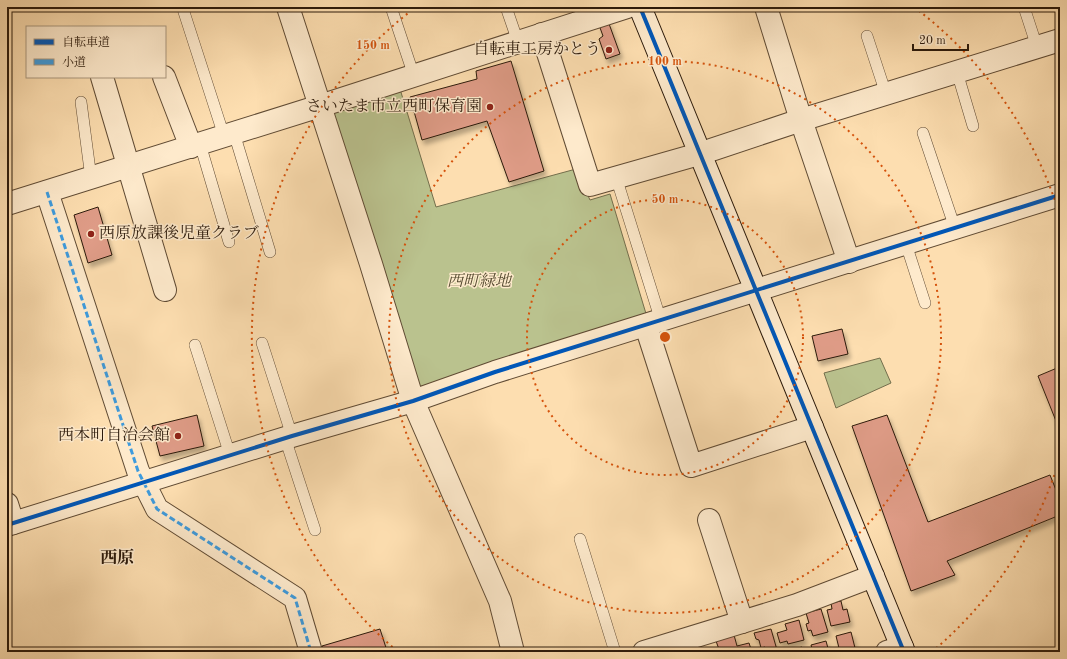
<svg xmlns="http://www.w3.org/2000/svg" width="1067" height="659" font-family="'Old Standard TT','Noto Serif JP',serif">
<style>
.green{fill:#bac28e;stroke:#736e4c}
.building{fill:#df9c87;stroke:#2c1a0b;filter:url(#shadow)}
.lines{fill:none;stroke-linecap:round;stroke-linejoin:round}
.lane-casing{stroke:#604b34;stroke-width:12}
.street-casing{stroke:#604b34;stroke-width:24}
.secondary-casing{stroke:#2c1a0b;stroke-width:24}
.lane{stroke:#feeacc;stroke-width:11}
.street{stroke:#feeacc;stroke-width:22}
.secondary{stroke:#feeacc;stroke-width:22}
.quiet{stroke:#3d9bde;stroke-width:3;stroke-dasharray:6 3;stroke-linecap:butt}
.cycleway-casing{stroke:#feeacc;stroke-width:6}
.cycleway{stroke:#0057b8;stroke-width:4}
.ring{fill:none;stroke:#d5530c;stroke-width:2;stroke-dasharray:2 4}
.poi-dot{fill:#8f2418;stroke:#feeacc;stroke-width:1.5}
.labels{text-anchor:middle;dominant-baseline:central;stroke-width:3;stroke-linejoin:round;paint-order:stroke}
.poi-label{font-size:16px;fill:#2c1a0b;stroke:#feeacc;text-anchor:end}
.park-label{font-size:16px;font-style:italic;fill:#574c32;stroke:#feeacc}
.neighbourhood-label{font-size:17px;font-weight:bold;fill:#2c1a0b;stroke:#feeacc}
.centre{fill:#d5530c;stroke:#feeacc;stroke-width:2}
.ring-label{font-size:12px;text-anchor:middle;font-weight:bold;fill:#d5530c;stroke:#feeacc;stroke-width:3;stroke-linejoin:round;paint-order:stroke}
</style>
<defs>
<filter id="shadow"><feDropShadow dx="2.5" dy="4.5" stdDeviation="2" flood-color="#0004"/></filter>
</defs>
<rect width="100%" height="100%" fill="#fddeb0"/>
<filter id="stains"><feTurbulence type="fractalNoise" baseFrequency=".005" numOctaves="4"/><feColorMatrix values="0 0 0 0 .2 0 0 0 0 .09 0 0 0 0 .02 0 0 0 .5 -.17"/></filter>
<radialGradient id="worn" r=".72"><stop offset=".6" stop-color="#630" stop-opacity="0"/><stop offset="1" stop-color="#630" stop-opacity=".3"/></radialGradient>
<g class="green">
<path d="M400,89l36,118 140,-38 14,31 20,-6 37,123 -228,70 -87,-274z"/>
<path d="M880,358l11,25 -55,25 -12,-35z"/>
</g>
<g class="building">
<path d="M608,21l12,33 -14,5 -7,-20 4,-3 -4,-11z"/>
<path d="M511,61l33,110 -35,11 -22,-61 -65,19 -12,-43 67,-18 -1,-8z"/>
<path d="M98,207l14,48 -24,8 -14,-48z"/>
<path d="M842,329l6,25 -30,7 -6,-25z"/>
<path d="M1057,368l3,7v56l-22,-55z"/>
<path d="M197,415l7,31 -44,10 -8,-30z"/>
<path d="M887,415l41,107 122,-47 10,25v15l-113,46 8,14 -44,16 -59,-165z"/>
<path d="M841,601l2,9 4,-1 3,13 -19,4 -4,-16 5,-1 -1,-6z"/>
<path d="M821,609l7,23 -15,4 -2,-6 -3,1 -2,-7 3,-1 -3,-10z"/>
<path d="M799,620l5,20 -16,4 -1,-3 -7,2 -3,-10 10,-3 -2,-6z"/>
<path d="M380,629l7,22 -63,1 -2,-6z"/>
<path d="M771,629l6,21 -11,2 -1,-5 -4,1 -2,-8 -3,-1 -2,-6z"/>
<path d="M851,632l5,20h-16l-4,-16z"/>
<path d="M734,635l3,11 12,-3 3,9h-32l-4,-11z"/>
<path d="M826,641l3,11h-16l-2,-7z"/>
<path d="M802,647l1,5h-13v-2z"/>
</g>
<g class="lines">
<g class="lane-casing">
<g id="lane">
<path d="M391,7l23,69"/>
<path d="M506,7l12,35"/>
<path d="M1024,7l13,40"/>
<path d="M183,9l41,127"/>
<path d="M867,36l19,58"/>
<path d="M957,72l16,54"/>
<path d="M81,102l10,76"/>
<path d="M234,133l36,119"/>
<path d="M923,133l32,95"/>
<path d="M200,144l29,98"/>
<path d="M616,177l45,144"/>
<path d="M906,244l19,59"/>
<path d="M262,343l30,93"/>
<path d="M195,345l35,110"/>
<path d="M285,438l30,92"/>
<path d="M580,539l35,113"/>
</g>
</g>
<g class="street-casing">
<g id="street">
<path d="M288,7l83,257 42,137 87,200 13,51"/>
<path d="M766,7l35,113 48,142"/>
<path d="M542,34l48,151 109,-31 102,-34 259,-80"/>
<path d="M102,77l63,213"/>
<path d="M164,77l27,70"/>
<path d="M47,192l91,279 19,38 138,89 16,54"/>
<path d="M7,204l313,-98 307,-99"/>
<path d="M646,326l45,140 121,-39"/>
<path d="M7,504l6,19"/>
<path d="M709,520l33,102"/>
<path d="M7,525l285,-89 121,-35 82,-29 565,-177"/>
<path d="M644,652l153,-47 76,-29"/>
<path d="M887,652l15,-5"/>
</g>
</g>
<g class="secondary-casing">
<path id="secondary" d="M640,7l264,645"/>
</g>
<use href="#lane" class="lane"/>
<use href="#street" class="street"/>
<use href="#secondary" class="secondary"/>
<path class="quiet" d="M47,192l91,279 19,38 138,89 16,54"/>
<g class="cycleway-casing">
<g id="cycleway">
<path d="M640,7l264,645"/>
<path d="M7,525l285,-89 121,-35 82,-29 565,-177"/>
</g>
</g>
<use href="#cycleway" class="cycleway"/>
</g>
<g class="ring">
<circle cx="665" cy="337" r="138"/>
<circle cx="665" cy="337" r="276"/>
<path d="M1060 458A413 413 0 0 1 933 651M397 651A413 413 0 0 1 416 7M914 7A413 413 0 0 1 1060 216"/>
</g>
<g class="poi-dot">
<circle cx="609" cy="50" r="4"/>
<circle cx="490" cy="107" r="4"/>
<circle cx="91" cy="234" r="4"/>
<circle cx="178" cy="436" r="4"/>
</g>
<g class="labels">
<g class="poi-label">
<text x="601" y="50">自転車工房かとう</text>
<text x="482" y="107">さいたま市立西町保育園</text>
<text x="99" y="234" text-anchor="start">西原放課後児童クラブ</text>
<text x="170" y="436">西本町自治会館</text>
</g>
<g class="park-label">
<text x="479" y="282">西町緑地</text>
</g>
<g class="neighbourhood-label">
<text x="117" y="558">西原</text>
</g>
</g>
<circle cx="665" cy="337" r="6" class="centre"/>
<g class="ring-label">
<text x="373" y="49">150 m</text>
<text x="665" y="65">100 m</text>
<text x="665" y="203">50 m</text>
</g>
<rect width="1067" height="659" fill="none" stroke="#fddeb0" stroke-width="24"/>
<rect x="8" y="8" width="1051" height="643" fill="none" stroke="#2c1a0b" stroke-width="2"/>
<rect x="12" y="12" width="1043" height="635" fill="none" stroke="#2c1a0b"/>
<rect x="26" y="26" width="140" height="52" fill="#feeacc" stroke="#aa977f"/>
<rect x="34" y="39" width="20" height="6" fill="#0057b8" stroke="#aa977f"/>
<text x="62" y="46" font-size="12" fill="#2c1a0b">自転車道</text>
<rect x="34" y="59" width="20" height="6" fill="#3d9bde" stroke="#aa977f"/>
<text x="62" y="66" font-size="12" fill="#2c1a0b">小道</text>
<path d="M913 44v6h55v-6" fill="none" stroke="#2c1a0b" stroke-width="2"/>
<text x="919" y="44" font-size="12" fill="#2c1a0b" stroke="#feeacc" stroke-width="3" paint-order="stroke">20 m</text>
<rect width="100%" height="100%" filter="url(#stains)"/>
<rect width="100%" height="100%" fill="url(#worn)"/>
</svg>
